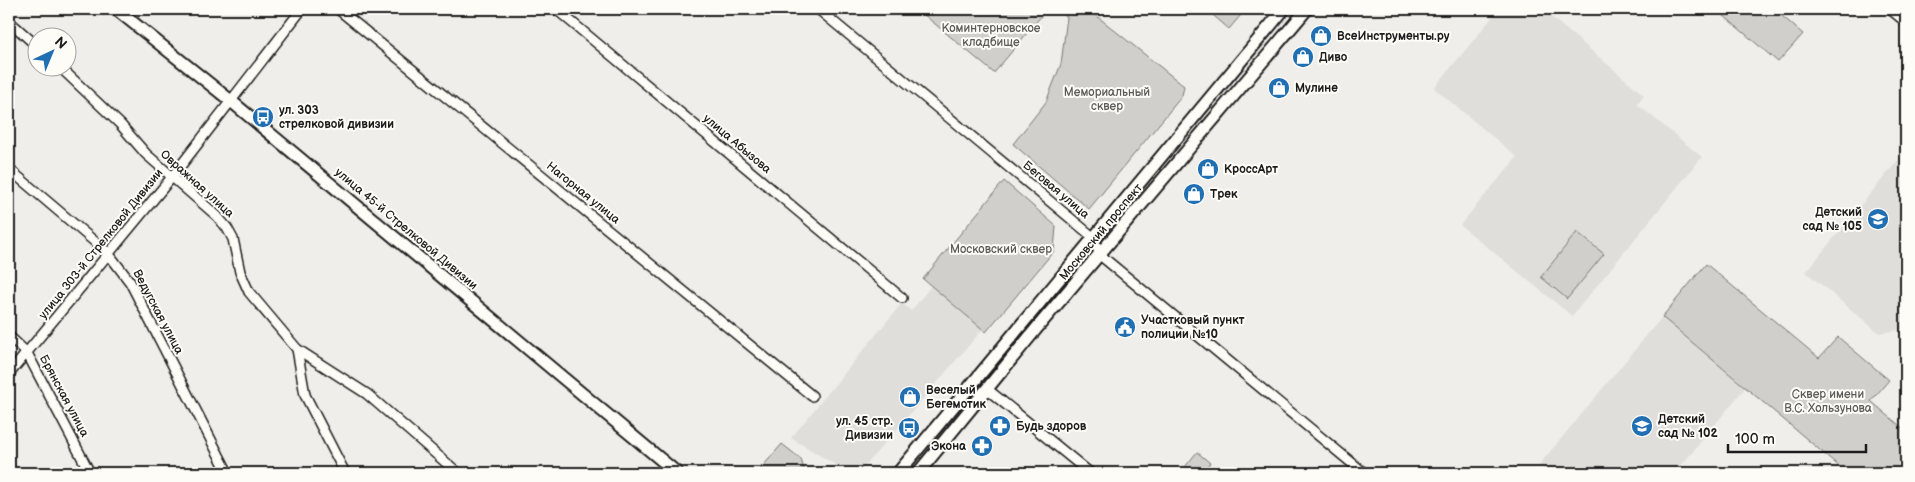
<svg xmlns="http://www.w3.org/2000/svg" width="1915" height="482" font-family="'Balsamiq Sans',sans-serif">
<style>
.built{fill:#e0deda}
.green{fill:#d0cfcc;stroke:#767674}
.lines{fill:none;stroke-linecap:round;stroke-linejoin:round}
.minor-casing{stroke:#1c1c1c;stroke-width:12}
.major-casing{stroke:#1c1c1c;stroke-width:15}
.minor{stroke:#fdfcf7;stroke-width:9}
.major{stroke:#fdfcf7;stroke-width:11}
.labels{text-anchor:middle;dominant-baseline:central;stroke-width:4;stroke-linejoin:round;paint-order:stroke}
.park-label{font-size:12px;fill:#5b5b5a;stroke:#fdfcf7}
.poi-label{font-size:12px;font-weight:bold;fill:#1c1c1c;stroke:#fdfcf7;text-anchor:start}
.street-label{font-size:12px;fill:#1c1c1c;stroke:#fdfcf7}
</style>
<rect width="100%" height="100%" fill="#f0eeea"/>
<filter id="ink" filterUnits="userSpaceOnUse"><feTurbulence type="fractalNoise" baseFrequency=".02" numOctaves="2"/><feDisplacementMap in="SourceGraphic" scale="10" xChannelSelector="R" yChannelSelector="G"/><feConvolveMatrix kernelMatrix="1 2 1 2 8 2 1 2 1" color-interpolation-filters="sRGB"/></filter>
<g filter="url(#ink)">
<g class="built">
<path d="M1499,9h43l102,86 -7,9 65,53 -130,159 -112,-91 57,-68 -83,-69z"/>
<path d="M1898,160l8,7v162l-27,4 -73,-61z"/>
<path d="M931,286l52,43 -124,144h-10l-58,-35 111,-135 9,8z"/>
<path d="M1662,317l83,71 -70,85h-126l-10,-8z"/>
</g>
<g class="green">
<path d="M917,9h130l-53,64z"/>
<path d="M1056,9h32l96,77 -2,10 -93,113 -76,-65 33,-42 15,-38 6,-47z"/>
<path d="M1206,9h40l-17,20z"/>
<path d="M1716,9h58l29,25 -25,28z"/>
<path d="M1004,181l52,45 -2,25 -68,81 -63,-53z"/>
<path d="M1577,232l27,22 -37,45 -26,-22z"/>
<path d="M1706,264l113,94 19,-21 51,43 -18,21 35,30v42h-59l-185,-156z"/>
<path d="M782,444l19,15 4,14h-48z"/>
<path d="M1197,452l13,11 -9,10h-18l-2,-1z"/>
</g>
<g class="lines">
<g class="minor-casing">
<g id="minor">
<path d="M338,9l474,387"/>
<path d="M556,9l346,289"/>
<path d="M818,9l275,228 7,18 264,218"/>
<path d="M1890,9l16,13"/>
<path d="M9,21l29,26"/>
<path d="M61,68l59,56 26,30 71,62 10,12 6,11 7,33 9,20 48,57 8,46 40,78"/>
<path d="M9,169l99,84 22,29 98,191"/>
<path d="M9,336l18,17 63,120"/>
<path d="M297,349l70,45 91,79"/>
<path d="M9,374l163,-197 130,-168"/>
<path d="M987,389l103,84"/>
</g>
</g>
<g class="major-casing">
<g id="major">
<path d="M116,9l115,92 446,372"/>
<path d="M898,473l386,-464"/>
<path d="M918,473l118,-144 271,-320"/>
</g>
</g>
<use href="#minor" class="minor"/>
<use href="#major" class="major"/>
</g>
</g>
<defs>
<g id="shop-disc" transform="scale(1.125)"><circle r="9.5" fill="#1f6fb2" stroke="#fdfcf7"/><path d="M-5-2.5h2.3a2.7 3.5 0 0 1 5.4 0H5L5.5 6h-11ZM-1.5-2.5h3a1.5 2.3 0 0 0-3 0Z" fill="#fff"/></g>
<g id="bus-disc" transform="scale(1.125)"><circle r="9.5" fill="#1f6fb2" stroke="#fdfcf7"/><path d="M-5-6H5V4H4V6H2V4H-2V6H-4V4H-5ZM-3.5-4V0h7V-4ZM-3.5 1.2v1.5H-2V1.2ZM2 1.2v1.5H3.5V1.2Z" fill="#fff"/></g>
<g id="school-disc" transform="scale(1.125)"><circle r="9.5" fill="#1f6fb2" stroke="#fdfcf7"/><path d="M0-5L7-2L0 1L-7-2ZM-4 1L0 2.5L4 1V4Q0 6-4 4Z" fill="#fff"/></g>
<g id="civic-disc" transform="scale(1.125)"><circle r="9.5" fill="#1f6fb2" stroke="#fdfcf7"/><path d="M-.6-6.5H3V-4.5H.6V-3L4-1V1h2V6H-6V1h2V-1L-.6-3ZM-1.2 2.5V6h2.4V2.5Z" fill="#fff"/></g>
<g id="pharmacy-disc" transform="scale(1.125)"><circle r="9.5" fill="#1f6fb2" stroke="#fdfcf7"/><path d="M-2-6h4v4h4v4h-4v4h-4v-4h-4v-4h4Z" fill="#fff"/></g>
</defs>
<g fill-rule="evenodd">
<use href="#shop-disc" x="1321" y="36"/>
<use href="#shop-disc" x="1303" y="57"/>
<use href="#shop-disc" x="1279" y="88"/>
<use href="#bus-disc" x="263" y="117"/>
<use href="#shop-disc" x="1208" y="169"/>
<use href="#shop-disc" x="1194" y="194"/>
<use href="#school-disc" x="1878" y="219"/>
<use href="#civic-disc" x="1125" y="327"/>
<use href="#shop-disc" x="910" y="397"/>
<use href="#pharmacy-disc" x="1000" y="426"/>
<use href="#school-disc" x="1642" y="426"/>
<use href="#bus-disc" x="909" y="428"/>
<use href="#pharmacy-disc" x="982" y="446"/>
</g>
<g class="labels">
<g class="park-label">
<text x="991" y="28">Коминтерновское<tspan x="991" dy="14">кладбище</tspan></text>
<text x="1107" y="92">Мемориальный<tspan x="1107" dy="14">сквер</tspan></text>
<text x="1001" y="249">Московский сквер</text>
<text x="1828" y="394">Сквер имени<tspan x="1828" dy="14">В.С. Хользунова</tspan></text>
</g>
<g class="poi-label">
<text x="1337" y="36">ВсеИнструменты.ру</text>
<text x="1319" y="57">Диво</text>
<text x="1295" y="88">Мулине</text>
<text x="279" y="110">ул. 303<tspan x="279" dy="14">стрелковой дивизии</tspan></text>
<text x="1224" y="169">КроссАрт</text>
<text x="1210" y="194">Трек</text>
<text x="1862" y="212" text-anchor="end">Детский<tspan x="1862" dy="14">сад № 105</tspan></text>
<text x="1141" y="320">Участковый пункт<tspan x="1141" dy="14">полиции №10</tspan></text>
<text x="926" y="390">Веселый<tspan x="926" dy="14">Бегемотик</tspan></text>
<text x="1658" y="419">Детский<tspan x="1658" dy="14">сад № 102</tspan></text>
<text x="893" y="421" text-anchor="end">ул. 45 стр.<tspan x="893" dy="14">Дивизии</tspan></text>
<text x="1016" y="426">Будь здоров</text>
<text x="966" y="446" text-anchor="end">Экона</text>
</g>
<g class="street-label">
<text transform="translate(737 144) rotate(40)">улица Абызова</text>
<text transform="translate(197 184) rotate(42)">Овражная улица</text>
<text transform="translate(1056 190) rotate(40)">Беговая улица</text>
<text transform="translate(583 193) rotate(39)">Нагорная улица</text>
<text transform="translate(406 229) rotate(40)">улица 45-й Стрелковой Дивизии</text>
<text transform="translate(1101 232) rotate(-50)">Московский проспект</text>
<text transform="translate(101 244) rotate(-51)">улица 303-й Стрелковой Дивизии</text>
<text transform="translate(158 312) rotate(62)">Ведугская улица</text>
<text transform="translate(64 396) rotate(62)">Брянская улица</text>
</g>
</g>
<rect width="1915" height="482" fill="none" stroke="#fdfcf7" stroke-width="30"/>
<rect x="15" y="15" width="1885" height="452" fill="none" stroke="#1c1c1c" stroke-width="2" filter="url(#ink)"/>
<g transform="translate(52 52) rotate(44)"><circle r="24" fill="#fdfcf7" stroke="#a3a29f"/>
<path d="M0-4L9 19L0 12L-9 19Z" fill="#1f6fb2"/>
<text y="-8" font-size="14" font-weight="bold" text-anchor="middle" fill="#1c1c1c">N</text>
</g>
<path d="M1728 444v8h138v-8" fill="none" stroke="#1c1c1c" stroke-width="2.5"/>
<text x="1735" y="444" font-size="15" fill="#1c1c1c" stroke="#fdfcf7" stroke-width="4" paint-order="stroke">100 m</text>
</svg>
